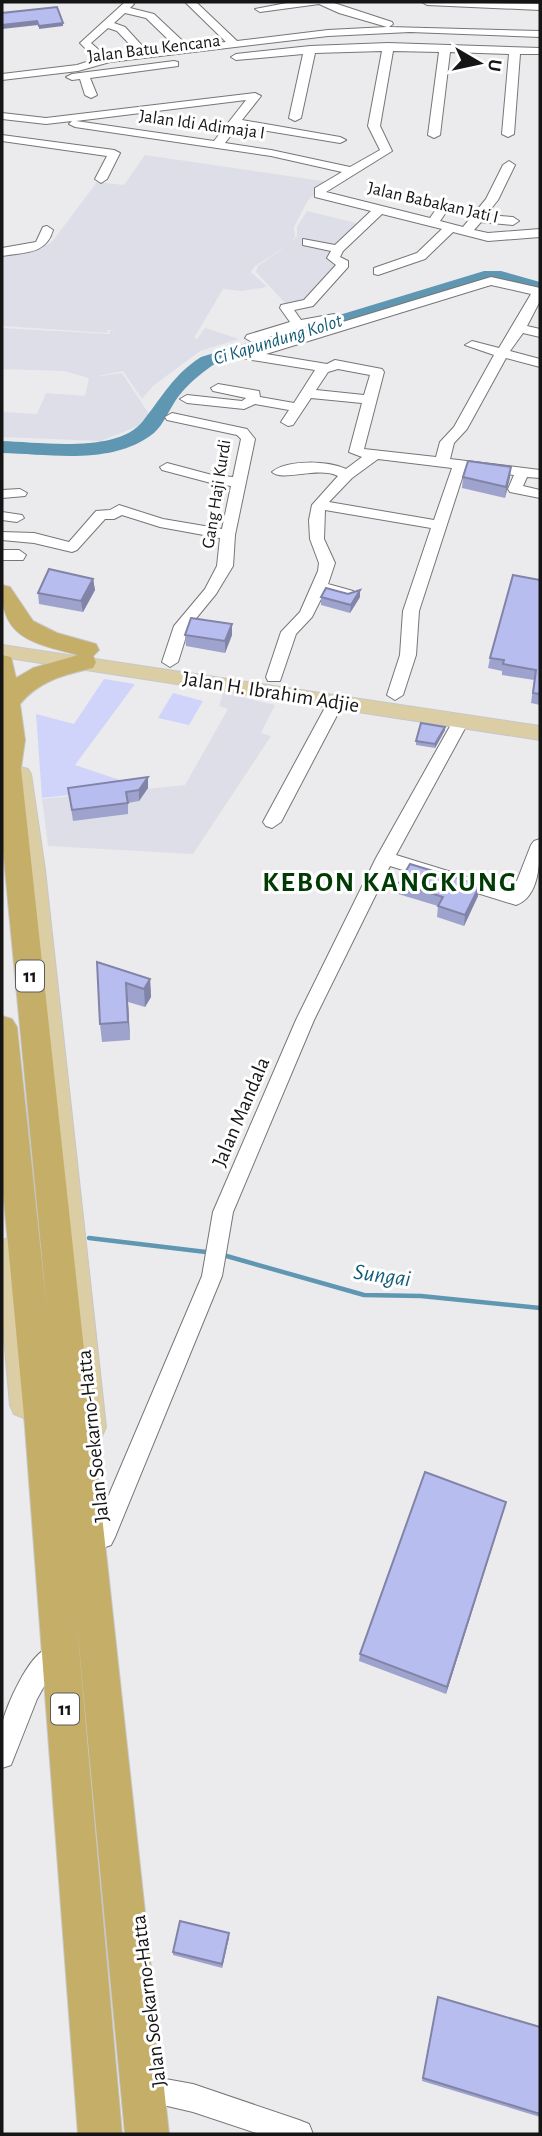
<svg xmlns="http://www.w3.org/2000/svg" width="542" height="2136" font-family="'Alegreya Sans',sans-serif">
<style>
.built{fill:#dddee7}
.green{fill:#d0d4fa}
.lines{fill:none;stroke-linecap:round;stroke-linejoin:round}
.stream{stroke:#5f97b2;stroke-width:4.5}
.river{fill:#5f97b2;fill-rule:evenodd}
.minor-casing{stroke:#767678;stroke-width:2}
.major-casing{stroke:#c7c7c7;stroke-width:2}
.highway-casing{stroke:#c7c7c7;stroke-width:2}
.minor{fill:#fff;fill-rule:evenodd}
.major{fill:#dccea4;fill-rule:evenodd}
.highway{fill:#c5ae68;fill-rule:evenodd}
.wall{fill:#9ea3ce}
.shaded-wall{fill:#8184a7}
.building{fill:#b8bdef;stroke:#8184a7;stroke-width:2}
.labels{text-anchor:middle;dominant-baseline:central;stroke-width:6;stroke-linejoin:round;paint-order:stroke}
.far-street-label{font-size:18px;fill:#151515;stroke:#fff}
.far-water-label{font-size:19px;font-style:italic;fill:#135b77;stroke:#fff}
.shield{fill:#fff;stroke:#5b5b5b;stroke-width:2}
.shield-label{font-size:19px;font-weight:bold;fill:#151515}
.street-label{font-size:21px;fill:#151515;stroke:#fff}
.water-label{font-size:23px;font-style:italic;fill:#135b77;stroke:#fff}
.district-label{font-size:28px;font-weight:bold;letter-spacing:2px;fill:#003a04;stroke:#fff}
</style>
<rect width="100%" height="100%" fill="#ebebed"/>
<g class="built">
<path d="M145,155l184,27 -21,18 -14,27 1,9 -4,6 6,-6v-9l10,-16 58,14 -34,33 12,4 -39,40 -16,4 -32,-34 2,-6 32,-23 -36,24 -3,5 16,15 -25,4 -19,-2 -29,49 3,1 8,-11 34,11 -39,12 -47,35 -11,13 -19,-28 -30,6 29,-4 27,41v4l-6,6 -42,17 -99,-4v-25l35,2 9,-21 39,3 4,-18 -25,-7 -62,-2v-41l107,6 1,-3h7l-9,-1 -1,3 -105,-7v-73l41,-6 9,-5 45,-60 27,3z"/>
<path d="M223,693l52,12 -14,28 10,3 -78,118 -145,-8 -6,-47 143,-14 43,-76 -9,-3z"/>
</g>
<g class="green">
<path d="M104,679l31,5 -60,81 66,22 -99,11 -6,-84 38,10z"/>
<path d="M173,693l30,8 -14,24 -31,-7z"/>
</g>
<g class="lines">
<g class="stream">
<path d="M89,1238l117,14"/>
<path d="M223,1255l141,40 57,1 119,12"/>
</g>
<path class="river" d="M484,271h17l39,11v10l-40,-11h-15l-272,84c-13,9 -25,19 -35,32 -8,11 -14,27 -24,36 -41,33 -104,21 -152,20v-12c37,1 116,13 141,-20 19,-24 31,-47 58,-64z"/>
<g class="minor-casing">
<g id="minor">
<path d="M125,2h8l1,2 -4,4 24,6 34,32 38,-4 -41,-40h11l41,39 91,-11 59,-3 -48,-14 -20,-9 -59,8 -5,-3 37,-7h39l61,20 1,2 -4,3 151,4v6l-130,-5 -82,4 -218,26 -32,9 -76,9v-6l75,-9 25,-8 -9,-1 -13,-13zM125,13l21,5 31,30 -30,3 -22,-24 -11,-4zM108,28l9,3 20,21 -25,3 -2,-4 -11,-1 -8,-7z"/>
<path d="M422,2l118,2v6l-113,-5z"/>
<path d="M388,43l152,5v6h-20l-6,80 -6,3 -6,-3 7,-80 -59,-2 -10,83 -6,3 -6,-3 11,-83 -46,-1 -13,75 12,25 -66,41 104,26 11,-16h8l2,3 -11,16 23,6 23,-28 17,-34 6,-4 6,4 -17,35 -12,15 27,2 6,4 -6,4 -32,-3 -7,8 14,3 52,-4v8l-52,4 -35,-9 -28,27 -47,16 -4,-1v-6l43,-15 25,-24 -60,-15 -39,37 -3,6 8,4v6l-35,39 -19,4 7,10 33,-6 7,4 -2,3 -39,7 -48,14 -7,-4 2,-3 43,-13 -10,-14 1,-3 23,-5 32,-35 -9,-7 4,-7 -28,-6v-6l32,6 36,-34 -56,-14v-9l27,-16 -71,-16 -196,-29 -6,-3 3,-3 -26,3 -44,-5v-6l44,5 209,-25 6,3 -19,24 98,17 6,3 -6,3 -102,-17 -13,17 46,7 79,17 30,-17 -12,-24 14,-75 -67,2 -14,65 -6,3 -6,-3 14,-64 -67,6 -5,-3 5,-3 74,-8zM246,100l-32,41 -138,-20z"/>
<path d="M174,61l4,1v4l-88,12 7,17 -6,3 -6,-3 -5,-16 -8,1 -6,-3 6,-3z"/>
<path d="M2,135l112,15 6,3 -13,26 -6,4 -6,-4 12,-23 -105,-15z"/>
<path d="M47,226l6,4c-7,25 -29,22 -51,26v-8l34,-6 7,-15z"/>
<path d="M491,277l49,11v13l-13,25 13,3v8l-17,-4 -13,18 30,8v8l-34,-9 -39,71 -13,14 -4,16 90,11v8l-13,-1 -4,9 17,4v8l-30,-6 -2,-3 6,-14 -49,-6 -46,142 -3,44 -13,40 -8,5 -8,-5 13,-40 3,-44 28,-83 -106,-18 -1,29 11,24 -7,21 25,7 3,3 -8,5 -24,-6 -12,24 -16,17 -16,47h-12l-2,-4 15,-45 19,-20 18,-41 1,-8 -9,-24 -1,-19 3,-15 26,-29c-20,-10 -55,6 -66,-4 16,-13 56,-11 74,-3l16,-12 -13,-5 13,-49 -51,-5 -18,27 -5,1 -7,-4 8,-12 -34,-6 -11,5 -57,-6 -7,-4 7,-4 55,6 4,-3 -33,-7 -2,-3 7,-4 41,7 1,6 34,6 21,-33 -63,-10 -8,-2v-6zM491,285l40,9 -32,54 -27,-7 -7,4 29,10 -40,72 -14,15 -4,15 -72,-8 20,-77 -2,-3 -47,-9 -8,4 -61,-10zM338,369l32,6 -6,20 -48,-5 12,-18zM378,459l74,9 -18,52 -105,-18 23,-24z"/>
<path d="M172,413l75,16 8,10 -20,96 -2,31 -17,28 -27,33 -11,35 -8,5 -8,-5 12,-36 31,-37 12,-23 3,-28 -60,-11 -38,-12 -8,4h-9l-28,31 -5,2 -38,-9 -32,-3v-8l32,1 35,9 27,-31 14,-1 9,-5 44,14 59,10 9,-43 -20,-3 -49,-13 -2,-3 7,-4 45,12 21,2 8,-38 -4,-4 -70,-15 -2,-3z"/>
<path d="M20,489l7,4 -2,3 -23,2v-8z"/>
<path d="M2,512l20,3 2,3 -7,4 -15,-2z"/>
<path d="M2,550h17l7,5 -3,5h-21z"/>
<path d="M336,697l8,5 -63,120 -9,6 -6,-2 -3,-4 65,-120z"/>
<path d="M461,716l8,5 -73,134 117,36 18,-46 3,-4 6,-2c0,21 0,58 -24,66l-126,-39 -76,154 -81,192 -11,64 -107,261 -4,8 -8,3 -8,-3 -4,-8 111,-261 11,-64 83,-192 80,-162 77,-137z"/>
<path d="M46,1649l9,4 3,8 -21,38 -26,66 -9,3c-1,-13 -2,-31 0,-44 5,-20 26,-67 44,-75z"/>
<path d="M160,2078l33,6 106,36 10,4 4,10h-54l-66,-22 -43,-10 -4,-10 4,-10z"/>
</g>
</g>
<g class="major-casing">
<g id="major">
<path d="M2,645l538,81v14l-538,-83z"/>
<path d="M20,767l8,2 3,5 14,96 61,557 -4,9 -10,4 -10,-4 -4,-9 -55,-557 -14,-96 3,-5z"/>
<path d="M9,1238l9,3 4,8 16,156 -4,9 -10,4 -10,-4 -4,-9 -8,-90v-75z"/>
</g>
</g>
<g class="highway-casing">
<path id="highway" d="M2,585l8,2 23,34 24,12 39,11 3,6 -6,6 3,6 -3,6c-29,7 -53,12 -73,36l5,36 -4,28 148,1366h-44l-49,-520 46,520h-44l-53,-707 -23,-247v-164l10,3 5,8 30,283 -45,-472v-183l9,2 5,21 17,-10 45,-13c-44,-12 -78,-16 -76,-70z"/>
</g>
<use href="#minor" class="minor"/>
<use href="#major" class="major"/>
<use href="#highway" class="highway"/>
</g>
<g class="wall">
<path d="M463,477h47l-5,21 -43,-10z"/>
<path d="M93,579l2,11 -12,22 -44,-8 -1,-11z"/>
<path d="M540,580v125l-9,-2 3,-23 -32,-5v-4l-14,-3 2,-10z"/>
<path d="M360,590v7l-10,16 -29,-8v-8l27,-3z"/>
<path d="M185,635h47l-7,18 -39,-7z"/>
<path d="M445,727v3l-10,18 -19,-3v-4z"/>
<path d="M148,777v11l-9,13 -11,2v11l-55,7 -5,-33z"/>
<path d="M399,883l79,13 -14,30 -27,-9 1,-11 -40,-12z"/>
<path d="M97,962l53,17 1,18 -6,10 -17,-5 2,38 -28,2 -2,-18z"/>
<path d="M506,1502l-60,192 -87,-33 1,-7z"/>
<path d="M229,1937l-7,31 -49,-13v-3z"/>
<path d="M437,2000l103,27v90l-118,-36z"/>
</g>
<g class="shaded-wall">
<path d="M37,21l1,4 -36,4v-4z"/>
<path d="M63,23v3l-24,3v-3z"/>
<path d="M511,467l-1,10 -5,21 1,-11z"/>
<path d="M93,579l2,11 -12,22 -2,-11z"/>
<path d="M360,590v7l-10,16 1,-8z"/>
<path d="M232,624v11l-7,18v-12z"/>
<path d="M445,727v3l-10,18v-4z"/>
<path d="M148,777v11l-9,13v-11z"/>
<path d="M480,885l-2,11 -14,30 1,-11z"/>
<path d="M150,979l1,18 -6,10 -1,-18z"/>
<path d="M126,983l2,19 2,38 -2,-18z"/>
<path d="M506,1502l-2,8 -58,184 1,-7z"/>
<path d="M229,1933v4l-7,31v-4z"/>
</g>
<g class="building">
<path d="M57,7l6,16 -24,3 -2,-5 -35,4v-12z"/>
<path d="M468,461l43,6 -5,20 -43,-10z"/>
<path d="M49,569l44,10 -12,22 -43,-8z"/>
<path d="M513,575l27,5v114l-7,-1 3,-23 -33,-6 1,-4 -14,-2z"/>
<path d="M326,588l22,6 12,-4 -9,15 -30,-8z"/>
<path d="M191,618l41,6 -7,17 -40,-6z"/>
<path d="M421,723l24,4 -10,17 -19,-3z"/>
<path d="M148,777l-9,13 -13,2 2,11 -56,7 -4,-22z"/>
<path d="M410,864l70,21 -15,30 -27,-9 5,-9 -44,-14z"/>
<path d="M97,962l53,17 -6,10 -18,-6 2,39 -28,2z"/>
<path d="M425,1472l81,30 -59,185 -87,-33z"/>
<path d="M180,1921l49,12 -7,31 -49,-12z"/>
<path d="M438,1997l102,30v87l-117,-36z"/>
</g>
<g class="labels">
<g class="far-street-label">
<text transform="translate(154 49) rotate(-7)">Jalan Batu Kencana</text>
<text transform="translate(202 125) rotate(8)">Jalan Idi Adimaja I</text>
<text transform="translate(433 203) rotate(13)">Jalan Babakan Jati I</text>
<text transform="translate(217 494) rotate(-81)">Gang Haji Kurdi</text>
</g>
<g class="far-water-label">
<text transform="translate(278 340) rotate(-17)">Ci Kapundung Kolot</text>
</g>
<g class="shield">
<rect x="16" y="960.5" width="28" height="31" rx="5"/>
<rect x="51" y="1693.5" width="28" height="31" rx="5"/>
</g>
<g class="shield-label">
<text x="30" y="976">11</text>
<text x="65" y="1709">11</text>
</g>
<g class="street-label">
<text transform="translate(271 692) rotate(9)">Jalan H. Ibrahim Adjie</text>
<text transform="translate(241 1112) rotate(-67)">Jalan Mandala</text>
<text transform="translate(93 1436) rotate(-96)">Jalan Soekarno-Hatta</text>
<text transform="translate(149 2001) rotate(-97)">Jalan Soekarno-Hatta</text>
</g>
<g class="water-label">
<text transform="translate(382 1276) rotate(8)">Sungai</text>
</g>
<g class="district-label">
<text x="390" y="883">KEBON KANGKUNG</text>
</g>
</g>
<rect width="542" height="2136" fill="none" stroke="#151515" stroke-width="7"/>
<g transform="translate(479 63) rotate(99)" stroke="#ffffff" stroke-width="5" paint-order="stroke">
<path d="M0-5L12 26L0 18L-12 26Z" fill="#151515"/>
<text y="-10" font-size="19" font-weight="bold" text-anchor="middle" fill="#151515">U</text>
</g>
</svg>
